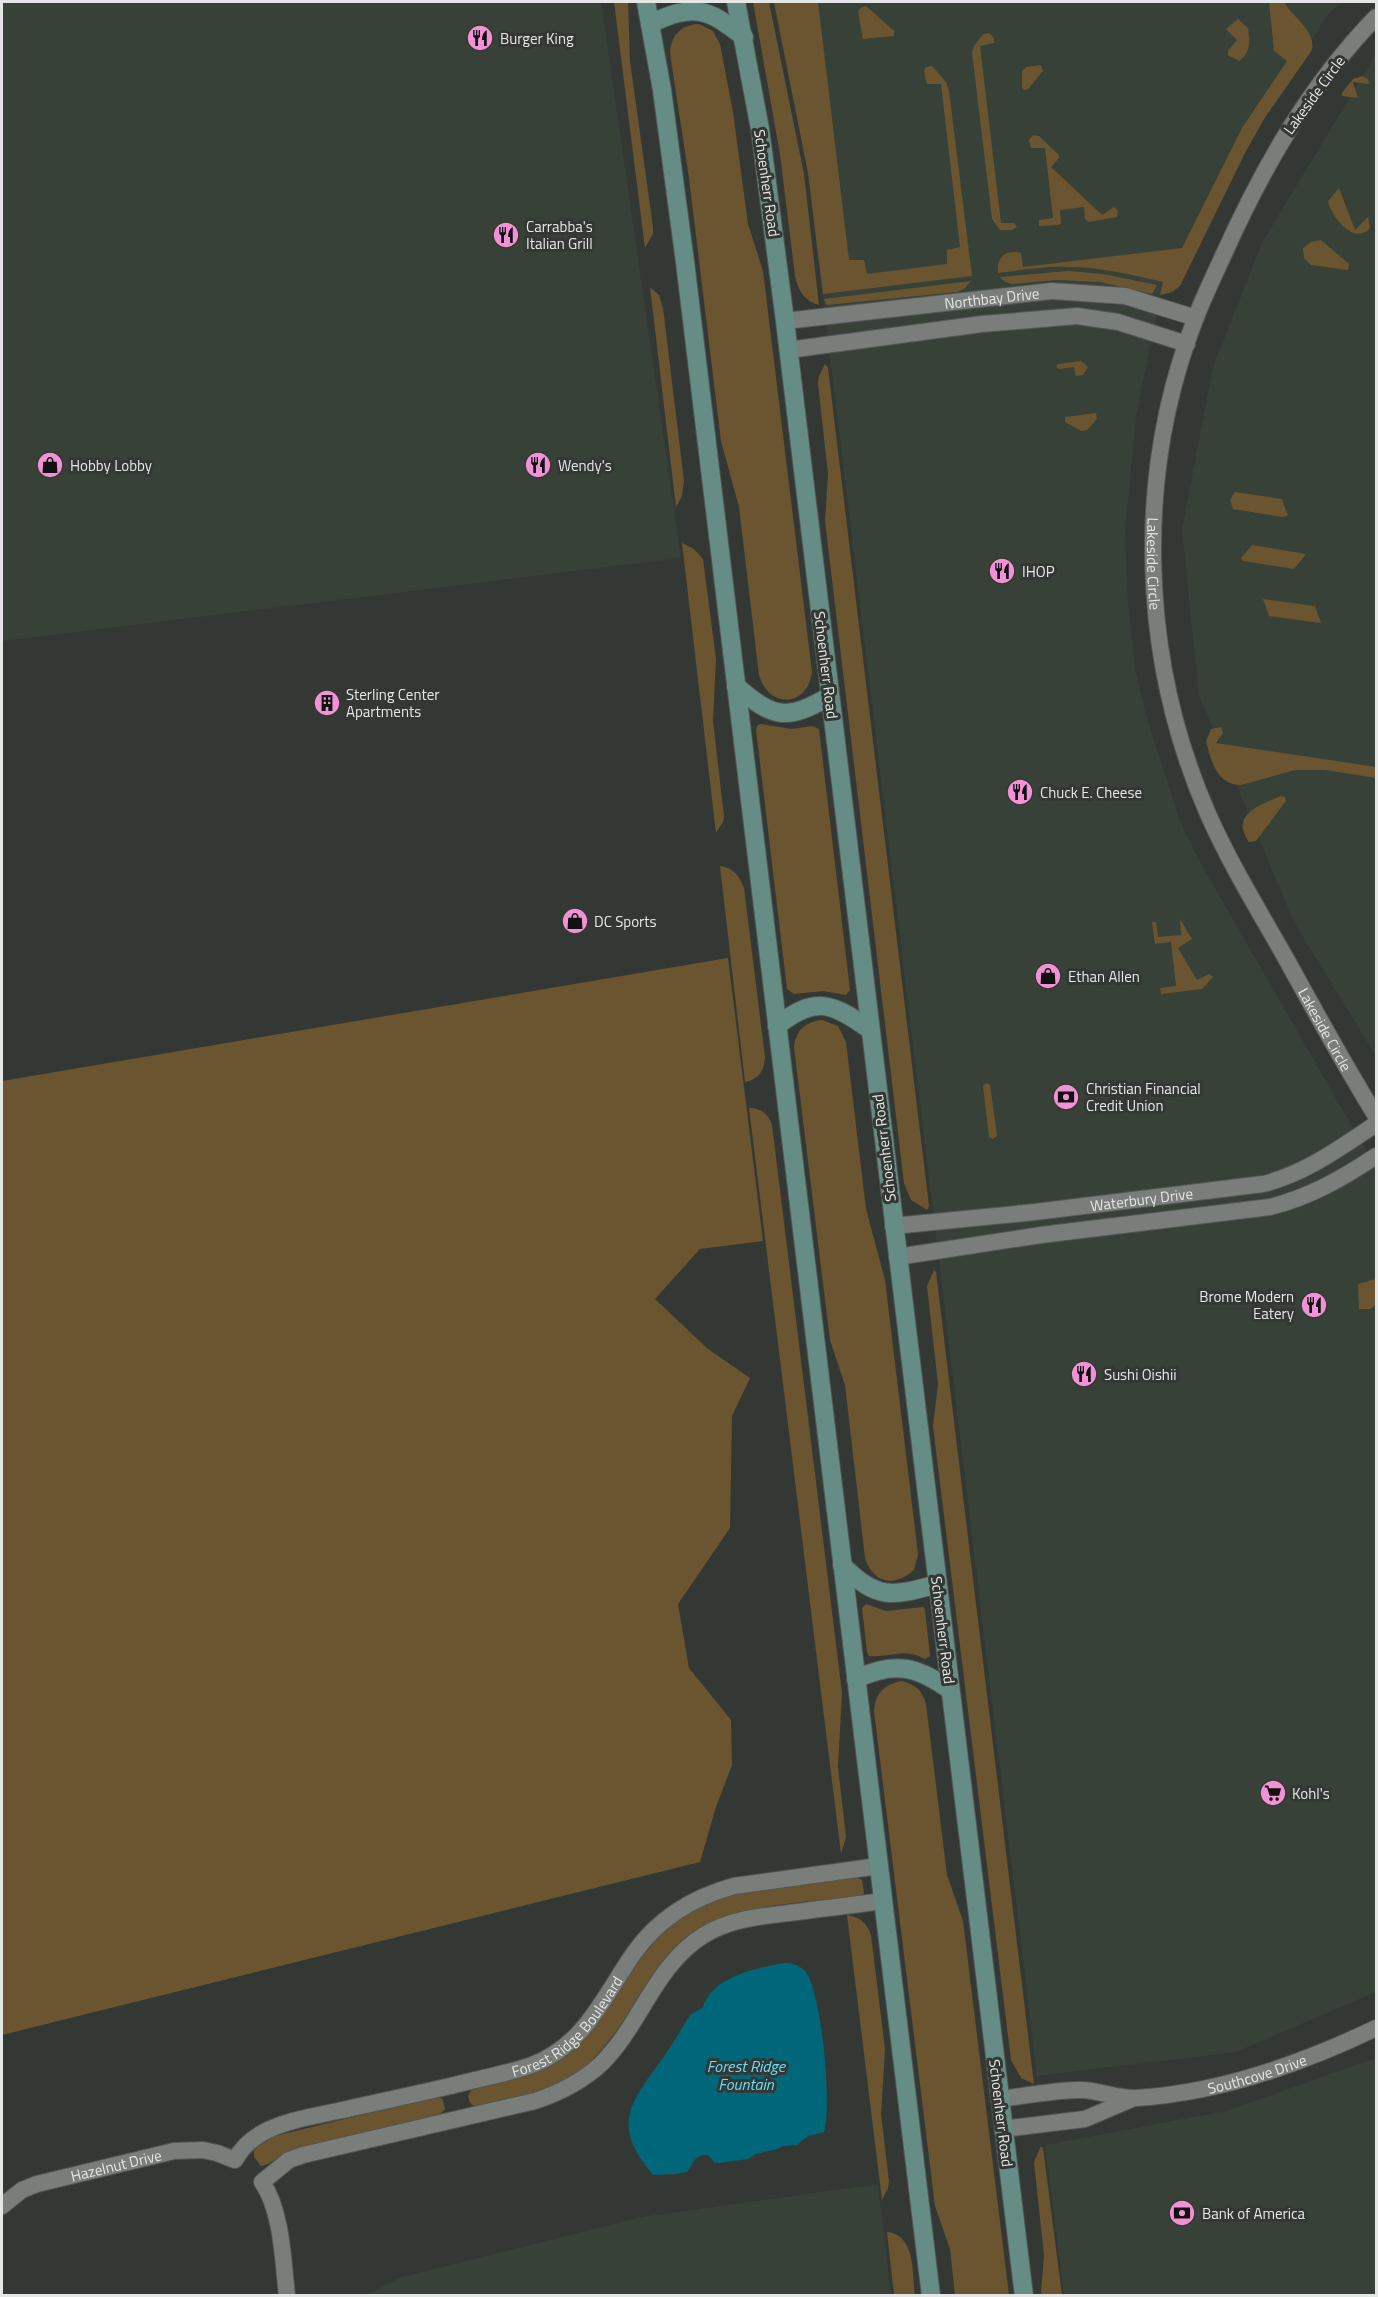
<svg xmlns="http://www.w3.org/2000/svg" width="1378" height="2297" font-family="'Titillium Web',sans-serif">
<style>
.built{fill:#374138}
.green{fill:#6a5530}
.water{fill:#00677b}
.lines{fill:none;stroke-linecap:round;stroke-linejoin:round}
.street-casing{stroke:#535754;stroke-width:18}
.secondary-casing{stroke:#535754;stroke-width:20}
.street{stroke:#797e7a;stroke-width:16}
.secondary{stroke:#658d85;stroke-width:18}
.labels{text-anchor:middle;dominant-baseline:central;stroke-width:6;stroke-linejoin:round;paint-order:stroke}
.poi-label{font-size:15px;fill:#e4e7e5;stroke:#343834;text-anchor:start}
.street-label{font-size:15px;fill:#e4e7e5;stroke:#343834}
.water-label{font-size:16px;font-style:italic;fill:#67dffd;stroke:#343834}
</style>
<rect width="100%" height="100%" fill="#343834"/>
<g class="built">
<path d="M2,2h599l80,556 -679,83z"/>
<path d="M773,2h570l-16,13 -164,267 -27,135 -11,115 3,69 7,68 10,42 34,108 17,36 180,313v824l-140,60 -199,24 -229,-1903z"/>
<path d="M1376,54v1002l-82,-134 -95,-227 -17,-166 31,-162 50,-126z"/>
<path d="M1376,2058v237h-312l-19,-150 181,-34z"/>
<path d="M878,2184l13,111h-524l32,-17 243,-61z"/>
</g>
<g class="green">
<path d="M614,2h14l2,59 23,166v7l-8,14z"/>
<path d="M753,2h16l35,172 15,131c-15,-4 -21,-15 -24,-29l-15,-122z"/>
<path d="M774,2h44l31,258h15l3,14 80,-10v-14l13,-3 -19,-163h-14l-3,-13 2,-4 6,-1 14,16 3,9 23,185 -149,18 -15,-121z"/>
<path d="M1269,2h15c9,16 32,28 28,48l-48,69 -18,32 -66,135 -8,6 -12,3 3,-13c-31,-7 -62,-15 -94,-15 -23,-1 -47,3 -71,6 -2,-16 8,-24 23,-20l2,14 159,-19 60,-120 45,-67 -13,-10z"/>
<path d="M866,6l28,25v5l-31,3 -5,-28 4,-4z"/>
<path d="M1238,19l10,9c2,14 3,25 -9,33l-11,-6v-4l9,-11 -11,-11z"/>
<path d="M699,24l14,7 7,13 13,68 15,112 15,47 49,401c-5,36 -43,37 -53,3l-20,-168 -18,-66 -32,-263 -19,-125c1,-18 11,-28 29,-29z"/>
<path d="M989,33l5,5v5l-14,3 21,177h13l3,4 -5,3h-12l-8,-11 -20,-167 2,-6 9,-12z"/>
<path d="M1041,65l2,6 -15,18 -4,1 -2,-3v-16l4,-4z"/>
<path d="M1362,76l6,3 1,5 -16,-2 5,16 -16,-2v-3l11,-14z"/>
<path d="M1033,135l6,1 20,19v3l-8,9 51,48 12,-8 4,4 -1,6 -28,5 -4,-3 -1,-12 -24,3 1,13 -2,2 -20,1v-6l14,-2 -8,-70h-14l-2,-8z"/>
<path d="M1339,188l16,42 13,-13 2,11c-15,18 -39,-11 -42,-27z"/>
<path d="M1321,240l28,24 -1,6 -37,-5 -7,-7 -1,-10 8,-6z"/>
<path d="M1068,271l35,3 54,11 -5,9 -52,-12 -44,-2 -44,4 -7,-2 -5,-5z"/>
<path d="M971,281l-7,8 -7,3 -130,13 -3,-6z"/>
<path d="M650,287l9,8 4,13 21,173 -2,15 -6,11z"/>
<path d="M1081,361l7,6 -5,8 -7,1 -2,-9 -15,2 -3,-2 2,-3z"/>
<path d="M825,364l3,4 101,838 -2,4 -16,-10 -7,-17 -79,-662 3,-47 -10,-91 1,-7z"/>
<path d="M1096,413l1,6 -10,11 -6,1 -16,-9v-5z"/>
<path d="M1235,492l47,7 6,17 -6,1 -49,-8 -3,-9z"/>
<path d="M682,543l12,6 9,10 13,100 -3,62 11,95 -1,6 -7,11z"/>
<path d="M1252,545l54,9 -12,15 -51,-8 -2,-3z"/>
<path d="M1263,599l52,7 6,17 -52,-7z"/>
<path d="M761,724l31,5 20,-3 7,3 31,261 -4,5 -23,-4 -29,3 -7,-5 -31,-260 2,-4z"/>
<path d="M1221,727l2,6 -7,10 160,24v11l-51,-8h-30l-54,15c-24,0 -30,-24 -35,-44l5,-12z"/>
<path d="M1281,796l4,1 1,4 -30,40 -7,1c-20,-28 13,-38 32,-46z"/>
<path d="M720,866c14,2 19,10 24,22l21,169c-1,14 -6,22 -20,25z"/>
<path d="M1180,919l12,20 -14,9 19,32 12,-6 4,3 -11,12 -41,5 -1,-6 16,-2 -5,-44 -16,2 -3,-22h4l2,15 23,-2z"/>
<path d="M728,958l35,283 -63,8 -45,50 53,50 42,29 -18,38 -2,112 -52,76 11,64 42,52 1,45 -16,42 -16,55 -698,173v-954z"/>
<path d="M822,1020l16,6 8,16 20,167 19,71 33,274 -4,16c-20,18 -41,13 -49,-12l-20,-173 -15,-45 -36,-293c2,-17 11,-25 28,-27z"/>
<path d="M986,1083l4,2 7,51 -4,3 -4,-2 -6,-51z"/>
<path d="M749,1108c13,0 19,6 23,17l70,568 -4,74 8,70 -5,17z"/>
<path d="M934,1270l2,2 98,812 -13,-6 -10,-18 -78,-634 5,-42 -11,-98z"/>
<path d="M1376,1279v26l-6,4h-11l-1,-25z"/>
<path d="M866,1604l20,7 37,-4 2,2 5,47 -5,3c-22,-12 -34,-1 -56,-3l-2,-4 -5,-44z"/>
<path d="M901,1681c14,3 21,9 25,23l21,171 16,46 46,374h-54l-5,-46 -15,-43 -61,-495c1,-18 10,-26 27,-30z"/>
<path d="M858,1878l4,2 2,13 -4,3c-48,6 -123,8 -163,33 -27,17 -43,42 -59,68 -20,33 -42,69 -79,86 -26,12 -55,17 -83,24l-6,-4 -2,-7 4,-7c30,-9 73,-17 98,-36 18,-14 30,-33 43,-53 24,-38 49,-77 93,-97 40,-18 107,-20 152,-25z"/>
<path d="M847,1915c13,2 20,8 24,20l14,114 -4,65 8,67 -1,7 -6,12z"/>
<path d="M435,2097h4l4,3 2,9 -6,6 -145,35c-12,4 -22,14 -33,16l-7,-9v-6l4,-5 17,-10z"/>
<path d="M1041,2146l2,2 19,147h-20l-1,-2 3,-38 -10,-93z"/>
<path d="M887,2232c29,3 25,41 28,63h-21z"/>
</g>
<path class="water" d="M784,1963c8,0 15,2 21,8 17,20 27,136 19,161l-16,4 -11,9 -14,1 -6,3 -21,5 -8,5 -30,4h-3l-7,-8c-14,0 -14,7 -21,17l-11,2 -23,1c-40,-48 -26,-68 7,-113 11,-15 21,-32 30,-47l13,-8c9,-30 53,-39 81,-44z"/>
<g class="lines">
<g class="street-casing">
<g id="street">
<path id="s1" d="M1376,17c-67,69 -114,152 -153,239 -9,20 -19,40 -27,61 -62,158 -56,342 12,497 23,52 53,100 81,150 28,51 56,102 87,152"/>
<path id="s2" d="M785,321l267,-30 73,5 71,22"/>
<path d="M788,350l194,-26 95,-8 41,6 69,22"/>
<path id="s3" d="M893,1226l142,-14 228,-28c42,-10 78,-37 113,-60"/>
<path d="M897,1257l144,-22 229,-28c40,-10 73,-29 106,-51"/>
<path id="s4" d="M999,2099c27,-3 55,-9 82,-9 18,0 37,9 55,8 84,-5 165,-34 240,-70"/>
<path d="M1003,2129l82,-10 47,-20"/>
<path id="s5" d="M2,2206l20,-16 15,-6 137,-33 29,-1 14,3 18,7c7,-13 18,-23 33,-30 22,-10 46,-14 70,-19 44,-10 89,-19 133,-30 20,-5 42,-9 61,-16 53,-20 72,-69 102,-112 24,-34 60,-56 100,-67l145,-20"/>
<path d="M287,2296c-4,-35 -5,-85 -25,-114l27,-22 14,-5 232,-54c24,-8 48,-20 67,-38 39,-39 53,-98 102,-128 28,-17 61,-19 93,-23 28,-4 57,-7 86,-11"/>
</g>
</g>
<g class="secondary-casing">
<g id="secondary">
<path d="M646,2l16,88 23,172 246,2034"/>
<path d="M736,2l24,127 25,192 239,1975"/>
<path d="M650,24c44,-21 57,-16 94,13"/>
<path d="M736,686c38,33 51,35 94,10"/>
<path d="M777,1026c38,-31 55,-23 92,3"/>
<path d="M842,1565c35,35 50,32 95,19"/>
<path d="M856,1679c38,-18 61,-13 94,11"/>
</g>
</g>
<use href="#street" class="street"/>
<use href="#secondary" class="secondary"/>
</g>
<defs>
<g id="restaurant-disc" transform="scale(1.35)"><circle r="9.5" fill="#f391d6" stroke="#343834"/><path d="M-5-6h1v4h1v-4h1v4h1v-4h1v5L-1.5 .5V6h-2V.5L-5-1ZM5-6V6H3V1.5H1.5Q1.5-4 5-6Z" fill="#111"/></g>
<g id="shop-disc" transform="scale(1.35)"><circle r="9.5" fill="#f391d6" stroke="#343834"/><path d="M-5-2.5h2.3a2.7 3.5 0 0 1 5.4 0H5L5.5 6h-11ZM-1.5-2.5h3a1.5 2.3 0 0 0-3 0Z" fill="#111"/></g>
<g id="building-disc" transform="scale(1.35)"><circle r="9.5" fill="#f391d6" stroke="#343834"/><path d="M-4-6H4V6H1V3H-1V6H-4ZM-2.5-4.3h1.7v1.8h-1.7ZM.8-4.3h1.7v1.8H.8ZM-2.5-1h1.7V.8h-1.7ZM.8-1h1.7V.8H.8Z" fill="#111"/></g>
<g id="bank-disc" transform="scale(1.35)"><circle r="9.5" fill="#f391d6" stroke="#343834"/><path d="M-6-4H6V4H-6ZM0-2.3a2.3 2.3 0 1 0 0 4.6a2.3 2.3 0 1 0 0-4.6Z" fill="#111"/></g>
<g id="supermarket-disc" transform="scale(1.35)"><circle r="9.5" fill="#f391d6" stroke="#343834"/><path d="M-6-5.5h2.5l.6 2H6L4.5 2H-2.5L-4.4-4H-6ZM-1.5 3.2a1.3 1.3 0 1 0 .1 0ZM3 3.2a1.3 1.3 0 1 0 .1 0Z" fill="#111"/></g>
</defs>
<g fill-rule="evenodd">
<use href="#restaurant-disc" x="480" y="38"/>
<use href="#restaurant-disc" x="506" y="235"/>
<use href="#shop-disc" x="50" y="465"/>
<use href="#restaurant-disc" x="538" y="465"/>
<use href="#restaurant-disc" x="1002" y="571"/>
<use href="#building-disc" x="327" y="703"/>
<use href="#restaurant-disc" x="1020" y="792"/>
<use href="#shop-disc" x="575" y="921"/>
<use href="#shop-disc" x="1048" y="976"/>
<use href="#bank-disc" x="1066" y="1097"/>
<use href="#restaurant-disc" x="1314" y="1305"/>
<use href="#restaurant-disc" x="1084" y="1374"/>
<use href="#supermarket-disc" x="1273" y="1793"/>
<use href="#bank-disc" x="1182" y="2213"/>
</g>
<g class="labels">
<g class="poi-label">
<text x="500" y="38">Burger King</text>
<text x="526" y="226">Carrabba's<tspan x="526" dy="17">Italian Grill</tspan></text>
<text x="70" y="465">Hobby Lobby</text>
<text x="558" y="465">Wendy's</text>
<text x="1022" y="571">IHOP</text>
<text x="346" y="694">Sterling Center<tspan x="346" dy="17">Apartments</tspan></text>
<text x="1040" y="792">Chuck E. Cheese</text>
<text x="594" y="921">DC Sports</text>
<text x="1068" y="976">Ethan Allen</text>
<text x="1086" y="1088">Christian Financial<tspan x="1086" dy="17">Credit Union</tspan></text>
<text x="1294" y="1296" text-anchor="end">Brome Modern<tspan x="1294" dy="17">Eatery</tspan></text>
<text x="1104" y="1374">Sushi Oishii</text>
<text x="1292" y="1793">Kohl's</text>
<text x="1202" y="2213">Bank of America</text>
</g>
<g class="street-label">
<text transform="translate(1314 95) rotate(-54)">Lakeside Circle</text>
<text transform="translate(767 183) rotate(82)">Schoenherr Road</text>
<text stroke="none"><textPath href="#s2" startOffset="208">Northbay Drive</textPath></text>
<text stroke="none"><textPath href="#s1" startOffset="604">Lakeside Circle</textPath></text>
<text transform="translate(826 665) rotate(83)">Schoenherr Road</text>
<text stroke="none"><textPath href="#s1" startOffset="1107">Lakeside Circle</textPath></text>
<text transform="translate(884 1148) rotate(-97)">Schoenherr Road</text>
<text stroke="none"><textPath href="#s3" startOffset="250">Waterbury Drive</textPath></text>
<text transform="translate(943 1630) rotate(83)">Schoenherr Road</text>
<text stroke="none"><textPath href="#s5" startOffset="615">Forest Ridge Boulevard</textPath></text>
<text stroke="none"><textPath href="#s4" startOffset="262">Southcove Drive</textPath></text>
<text transform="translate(1001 2113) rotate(83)">Schoenherr Road</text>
<text stroke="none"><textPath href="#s5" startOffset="123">Hazelnut Drive</textPath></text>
</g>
<g class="water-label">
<text x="746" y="2066">Forest Ridge<tspan x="746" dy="18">Fountain</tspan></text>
</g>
</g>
<rect width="1378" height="2297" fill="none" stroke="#e4e7e5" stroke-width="6"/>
</svg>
